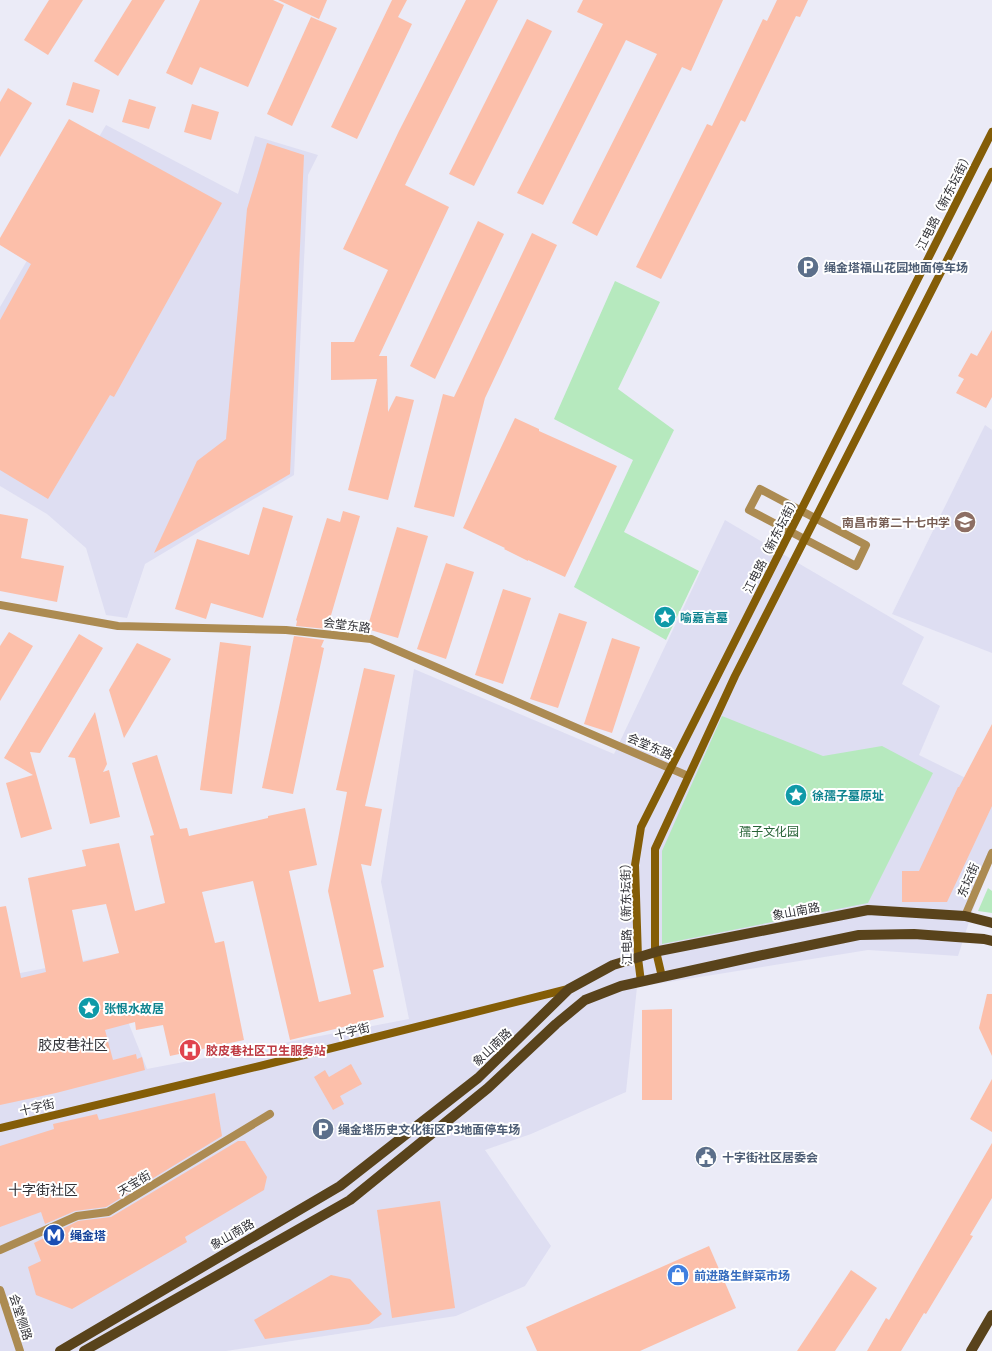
<svg xmlns="http://www.w3.org/2000/svg" width="992" height="1351" font-family="'Noto Sans','Noto Sans SC',sans-serif">
<style>
.built{fill:#dedef2}
.green{fill:#b6e9be}
.building{fill:#fcbfaa;fill-rule:evenodd}
.lines{fill:none;stroke-linecap:round;stroke-linejoin:round}
.street{stroke:#ac8b52;stroke-width:8}
.secondary{stroke:#845d07;stroke-width:8}
.primary{stroke:#59431b;stroke-width:10}
.labels{text-anchor:middle;dominant-baseline:central;stroke-width:4;stroke-linejoin:round;paint-order:stroke}
.street-label{font-size:12px;fill:#313136;stroke:#fff}
.service-label{font-size:12px;font-weight:bold;fill:#4e5e75;stroke:#fff;text-anchor:start}
.education-label{font-size:12px;font-weight:bold;fill:#785e54;stroke:#fff;text-anchor:end}
.culture-label{font-size:12px;font-weight:bold;fill:#0d838f;stroke:#fff;text-anchor:start}
.park-label{font-size:12px;fill:#276236;stroke:#fff}
.health-label{font-size:12px;font-weight:bold;fill:#be3a42;stroke:#fff;text-anchor:start}
.transit-label{font-size:12px;font-weight:bold;fill:#164399;stroke:#fff;text-anchor:start}
.shop-label{font-size:12px;font-weight:bold;fill:#366cbe;stroke:#fff;text-anchor:start}
.quarter-label{font-size:14px;fill:#313136;stroke:#fff}
</style>
<rect width="100%" height="100%" fill="#ebebf7"/>
<g class="built">
<path d="M106,125l132,69 17,-58 63,19 -10,20 -14,300 -149,89 -18,54 -21,-3 -20,-67 -39,-34 -47,-28v-179z"/>
<path d="M985,425l7,5v223l-100,-39z"/>
<path d="M725,520l199,117 -22,47 38,22 -21,49 73,36v60l-34,105 -90,-6 -231,37 -11,105 -95,42 -46,16 66,96 -26,40 -69,30 -230,35h-226v-374l102,-20 45,112 262,-50 -28,-137 33,-213 200,85z"/>
</g>
<g class="green">
<path d="M615,281l45,21 -42,87 56,41 -50,102 75,39 -33,69 -92,-53 59,-127 -79,-41z"/>
<path d="M722,716l101,40 59,-10 51,27 -65,130 -206,41v-93z"/>
<path d="M988,888l4,3v22l-14,-2z"/>
</g>
<g class="building">
<path d="M49,0h34l-35,55 -24,-15z"/>
<path d="M132,0h33l-47,76 -24,-15z"/>
<path d="M200,0h73l11,5 -36,82 -48,-20 -8,18 -26,-12z"/>
<path d="M278,0h49l-8,19z"/>
<path d="M392,0h15l-9,17 14,7 -55,115 -26,-12z"/>
<path d="M466,0h32l-93,185 44,22 -70,149h8l1,56 8,-16 18,4 -26,100 -40,-10 29,-111 -46,1v-38h23l34,-72 -45,-21 56,-118z"/>
<path d="M583,0h140l-32,71 -9,-4 -85,169 -25,-13 85,-169 -31,-14 -83,165 -26,-12 86,-169 -26,-12z"/>
<path d="M777,0h31l-8,17 -4,-1 -51,106 -4,-2 -80,159 -25,-12 71,-143 5,2 51,-107 4,2z"/>
<path d="M311,17l26,11 -45,98 -25,-12z"/>
<path d="M527,19l25,12 -78,155 -25,-12z"/>
<path d="M73,82l27,8 -7,23 -27,-8z"/>
<path d="M8,88l24,15 -32,54v-55z"/>
<path d="M129,99l27,8 -7,22 -27,-7z"/>
<path d="M192,104l27,8 -8,28 -27,-8z"/>
<path d="M69,119l153,84 -108,194 -4,-2 -62,104 -48,-29v-150l31,-56 -31,-19v-7z"/>
<path d="M267,143l37,12 -14,319 -136,79 43,-92 29,-22 21,-230z"/>
<path d="M478,221l26,13 -69,145 -25,-13z"/>
<path d="M532,233l25,12 -72,153 -31,119 -40,-10 29,-113 11,3z"/>
<path d="M992,330v67l-6,11 -30,-15 8,-14 -6,-3 13,-23 6,3z"/>
<path d="M515,418l24,11v2l78,35 -52,111 -37,-17v1l-24,-12 1,-1 -42,-20z"/>
<path d="M263,507l30,9 -30,102 -52,-15 -5,16 -31,-10 22,-70 52,16z"/>
<path d="M343,511l17,5 -33,113 -31,-3 1,-5 -1,-1 31,-102 13,4z"/>
<path d="M0,514l28,5 -7,39 43,8 -7,36 -57,-11z"/>
<path d="M397,527l31,9 -30,102 -31,-9z"/>
<path d="M446,563l28,9 -28,87 -29,-10z"/>
<path d="M503,589l28,9 -28,86 -28,-9z"/>
<path d="M559,613l28,9 -29,86 -28,-9z"/>
<path d="M9,632l24,14 -33,55v-55z"/>
<path d="M79,634l24,14 -63,105 -10,-1 22,77 -31,9 -15,-55 27,-8 -29,-17z"/>
<path d="M294,636l30,4 -3,7 3,1 -31,146 -31,-6z"/>
<path d="M612,638l28,9 -28,86 -28,-9z"/>
<path d="M220,642l31,4 -19,148 -32,-4z"/>
<path d="M137,643l34,16 -47,79 -15,-48z"/>
<path d="M364,668l31,7 -30,131 17,3 -11,57 -10,-2 23,103 -11,3 11,47 -94,23 -37,-159 -51,11 13,51 9,-2 20,99 -74,16 -7,-31 -27,5 -1,-8 -30,8 8,30 23,-6 1,5 5,-2 3,13 -89,23 -56,12v-198l6,-1 15,72 25,-6 -18,-94 58,-12 -4,-16 37,-7 16,68 30,-8 -15,-67 4,-1 -22,-72 25,-8 23,74 7,-1 2,8 79,-18v-2l37,-8 12,57 -28,6 30,131 32,-8 -23,-103 19,-99 -11,-2zM106,904l13,49 -36,9 -11,-52z"/>
<path d="M95,712l12,52 -4,8 6,-2 11,47 -30,7 -15,-66 -7,-1z"/>
<path d="M992,724v82l-45,96h-45v-31h17l39,-84h1z"/>
<path d="M987,994h5v62l-13,-28z"/>
<path d="M672,1009v91h-30v-90z"/>
<path d="M351,1064l11,20 -22,12 4,8 -11,6 -19,-33 11,-7 4,7z"/>
<path d="M992,1079v53l-22,-13z"/>
<path d="M215,1093l7,43 -116,71 -31,4 -30,13 -4,-12 -41,15v-81l54,-17 -1,-5 44,-10 2,6z"/>
<path d="M238,1141h7l22,36 -3,13 -79,47 2,5 -115,67 -36,-14 -8,-28 13,-6 -7,-18 44,-22 33,-4z"/>
<path d="M992,1143v55l-22,37 3,1 -47,78 -2,-1 -23,38h-34l19,-33 3,2z"/>
<path d="M440,1201l15,107 -63,10 -15,-108z"/>
<path d="M709,1246l27,62 -96,43h-103l-11,-24z"/>
<path d="M851,1270l26,18 -42,63h-38z"/>
<path d="M331,1275l19,4 32,35 -13,10 -104,15 -11,-19z"/>
</g>
<g class="lines">
<g class="street">
<path d="M760,489l106,56 -10,21 -107,-56z"/>
<path d="M0,605l118,21 168,4 85,9 317,137"/>
<path d="M965,916l27,-63"/>
<path d="M0,1250l77,-34 31,-4 162,-98"/>
<path d="M0,1290l20,61"/>
</g>
<g class="secondary">
<path d="M662,977l-7,-30v-98l80,-173 257,-504"/>
<path d="M641,982l-3,-24 -3,-93 6,-38 351,-695"/>
<path d="M0,1128l260,-62 308,-77"/>
</g>
<g class="primary">
<path d="M60,1351l280,-165 138,-108 91,-89 44,-24 46,-14 209,-41 97,6 27,7"/>
<path d="M84,1351l266,-151 138,-112 68,-64 29,-24 36,-14 132,-29 106,-22 55,-1 70,5 8,2"/>
<path d="M971,1351l21,-36"/>
</g>
</g>
<defs>
<g id="parking-disc" transform="scale(1.15)"><circle r="9.5" fill="#5c6f8a" stroke="#fff"/><path d="M-3.5-5.5H1a3.5 3.5 0 0 1 0 7H-1V5.5H-3.5ZM-1-3.4V-.6H.8a1.4 1.4 0 0 0 0-2.8Z" fill="#fff"/></g>
<g id="school-disc" transform="scale(1.15)"><circle r="9.5" fill="#8d6e63" stroke="#fff"/><path d="M0-5L7-2L0 1L-7-2ZM-4 1L0 2.5L4 1V4Q0 6-4 4Z" fill="#fff"/></g>
<g id="sight-disc" transform="scale(1.15)"><circle r="9.5" fill="#0f9aa8" stroke="#fff"/><path d="M0-6L1.8-2.2L6-1.7L2.9 1.2L3.7 5.4L0 3.3L-3.7 5.4L-2.9 1.2L-6-1.7L-1.8-2.2Z" fill="#fff"/></g>
<g id="hospital-disc" transform="scale(1.15)"><circle r="9.5" fill="#e0444e" stroke="#fff"/><path d="M-5-5h3v3.5h4V-5h3V5h-3V1.5h-4V5h-3Z" fill="#fff"/></g>
<g id="civic-disc" transform="scale(1.15)"><circle r="9.5" fill="#5c6f8a" stroke="#fff"/><path d="M-.6-6.5H3V-4.5H.6V-3L4-1V1h2V6H-6V1h2V-1L-.6-3ZM-1.2 2.5V6h2.4V2.5Z" fill="#fff"/></g>
<g id="metro-disc" transform="scale(1.15)"><circle r="9.5" fill="#1a4fb4" stroke="#fff"/><path d="M-5.5 5V-5H-3L0 0L3-5H5.5V5H3V-.5L0 4L-3-.5V5Z" fill="#fff"/></g>
<g id="shop-disc" transform="scale(1.15)"><circle r="9.5" fill="#3f7fe0" stroke="#fff"/><path d="M-5-2.5h2.3a2.7 3.5 0 0 1 5.4 0H5L5.5 6h-11ZM-1.5-2.5h3a1.5 2.3 0 0 0-3 0Z" fill="#fff"/></g>
</defs>
<g fill-rule="evenodd">
<use href="#parking-disc" x="808" y="267"/>
<use href="#school-disc" x="965" y="522"/>
<use href="#sight-disc" x="665" y="617"/>
<use href="#sight-disc" x="796" y="795"/>
<use href="#sight-disc" x="89" y="1008"/>
<use href="#hospital-disc" x="190" y="1050"/>
<use href="#parking-disc" x="323" y="1129"/>
<use href="#civic-disc" x="706" y="1157"/>
<use href="#metro-disc" x="54" y="1235"/>
<use href="#shop-disc" x="678" y="1275"/>
</g>
<g class="labels">
<g class="street-label">
<text transform="translate(944 201) rotate(-63)">江电路（新东坛街）</text>
<text transform="translate(771 544) rotate(-63)">江电路（新东坛街）</text>
<text transform="translate(347 625) rotate(7)">会堂东路</text>
<text transform="translate(650 746) rotate(23)">会堂东路</text>
<text transform="translate(968 880) rotate(-67)">东坛街</text>
<text transform="translate(626 911) rotate(-91)">江电路（新东坛街）</text>
<text transform="translate(796 911) rotate(-11)">象山南路</text>
<text transform="translate(352 1031) rotate(-14)">十字街</text>
<text transform="translate(492 1047) rotate(-44)">象山南路</text>
<text transform="translate(37 1107) rotate(-13)">十字街</text>
<text transform="translate(134 1183) rotate(-31)">天宝街</text>
<text transform="translate(232 1234) rotate(-30)">象山南路</text>
<text transform="translate(21 1317) rotate(72)">会堂侧路</text>
</g>
<g class="service-label">
<text x="824" y="267">绳金塔福山花园地面停车场</text>
<text x="338" y="1129">绳金塔历史文化街区P3地面停车场</text>
<text x="722" y="1157">十字街社区居委会</text>
</g>
<g class="education-label">
<text x="950" y="522">南昌市第二十七中学</text>
</g>
<g class="culture-label">
<text x="680" y="617">喻嘉言墓</text>
<text x="812" y="795">徐孺子墓原址</text>
<text x="104" y="1008">张恨水故居</text>
</g>
<g class="park-label">
<text x="769" y="831">孺子文化园</text>
</g>
<g class="health-label">
<text x="206" y="1050">胶皮巷社区卫生服务站</text>
</g>
<g class="transit-label">
<text x="70" y="1235">绳金塔</text>
</g>
<g class="shop-label">
<text x="694" y="1275">前进路生鲜菜市场</text>
</g>
<g class="quarter-label">
<text x="73" y="1044">胶皮巷社区</text>
<text x="43" y="1189">十字街社区</text>
</g>
</g>
</svg>
